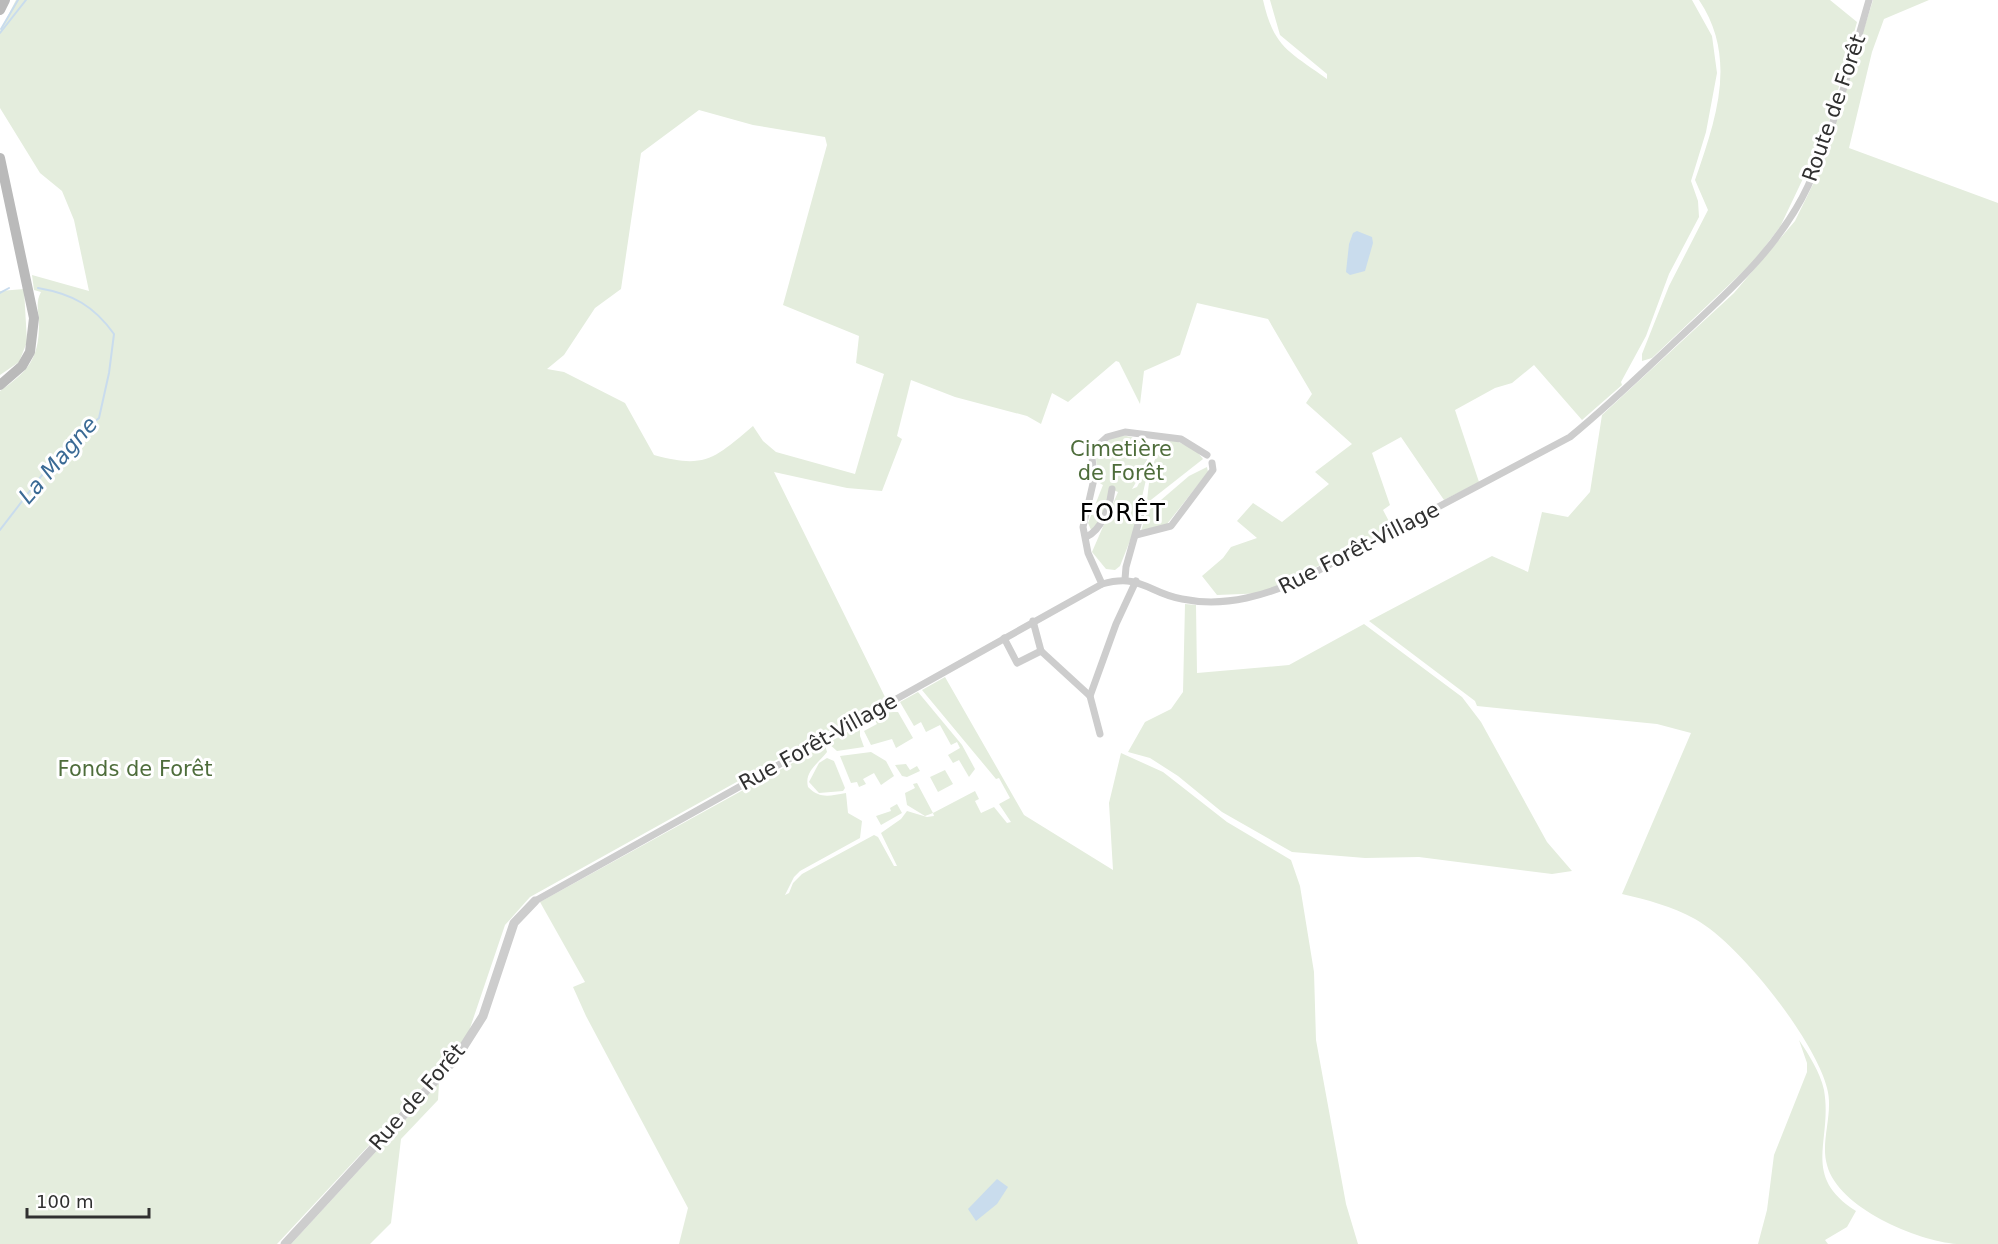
<svg xmlns="http://www.w3.org/2000/svg" width="1998" height="1244" font-family="'DejaVu Sans',sans-serif">
<style>
.green{fill:#e4eddd;fill-rule:evenodd}
.water{fill:#c9dced}
.lines{fill:none;stroke-linecap:round;stroke-linejoin:round}
.stream{stroke:#c9dced;stroke-width:2}
.minor{stroke:#cdcdcd;stroke-width:7}
.tertiary{stroke:#cdcdcd;stroke-width:9}
.secondary{stroke:#bababa;stroke-width:10}
.labels{text-anchor:middle;dominant-baseline:central;stroke-width:6;stroke-linejoin:round;paint-order:stroke}
.street-label{font-size:21px;fill:#303030;stroke:#fff}
.park-label{font-size:21px;fill:#4e6d3b;stroke:#fff}
.water-label{font-size:22px;font-style:italic;fill:#3a6a95;stroke:#fff}
.quarter-label{font-size:24px;letter-spacing:1.5px;fill:#000;stroke:#fff}
</style>
<rect width="100%" height="100%" fill="#fff"/>
<g class="green">
<path d="M16,0h1247c11,48 26,51 64,79v-5l-47,-39 -10,-35h422l20,36 5,37 -11,59 -15,49 7,20 1,16 -30,57 -23,62 -25,46 1,3 -40,35 -48,-55 -22,18 -17,5 -40,22 24,72 -35,18 -43,-63 -29,16 18,52 -7,5 9,17 -125,66 -50,2 -15,-19 21,-18 8,-11 26,-9 -20,-17 16,-18 29,19 47,-38 -14,-12 37,-28 -46,-41 6,-9 -44,-75 -71,-16 -17,52 -36,16 -4,33 -21,-42 -3,-1 -48,41 -16,-9 -11,31 -14,-8 -72,-19 -44,-17 -14,56 5,3 -20,52 -35,-3 -73,-16 112,227 -356,198 -25,28 -37,109 -28,35 -163,175h-277v-853c27,-19 39,-31 39,-67 0,-12 -4,-21 2,-32l-7,-2 -2,-15 57,16 -15,-71 -12,-29 -22,-18 -40,-65v-77zM699,110l54,15 72,12 2,8 -44,160 76,31 -3,27 28,11 -29,100 -79,-22 -13,-11 -10,-15c-39,33 -48,43 -99,29l-29,-52 -61,-31 -17,-3 17,-14 31,-47 26,-19 20,-136z"/>
<path d="M1699,0h131l27,22 -29,104 -48,101 -27,35 -101,96 -10,3v-7l27,-68 39,-76 -13,-30c21,-61 43,-122 4,-180z"/>
<path d="M1873,0h56l-45,19 -12,33 -23,96 149,55v1041c-13,0 -28,0 -41,0 -40,-3 -119,-36 -130,-79 -7,-24 7,-52 0,-77 -12,-48 -88,-145 -132,-169 -23,-13 -48,-19 -73,-25l69,-161 -34,-9 -180,-18 -2,-5 -106,-80 123,-65 36,16 14,-60 26,5 22,-25 12,-77 132,-122 61,-72 24,-49z"/>
<path d="M24,289l3,53 -8,20 -19,13v-84z"/>
<path d="M1117,435c45,3 33,26 15,54l5,-2 13,-25 -15,66 -15,38 -5,4 -9,-1 -14,-17 26,-60 -7,-3 -11,33 -8,10 -4,-9 15,-38 -5,-3 -2,-23 4,-14z"/>
<path d="M1171,439l24,10 8,10 -56,44c2,-22 4,-51 24,-64z"/>
<path d="M1207,467l1,5 -41,52 -26,7 6,-19 42,-36z"/>
<path d="M1185,604l11,1 1,68 92,-8 75,-41 98,73 19,25 66,120 25,29 -20,3 -133,-17 -54,1 -73,-6 -70,-40 -44,-36 -28,-18 -22,-6 17,-30 26,-13 12,-17z"/>
<path d="M945,677l79,138 89,55 -4,-67 12,-50 42,19 64,50 64,38 9,26 14,86 2,68 30,164 12,40h-679l9,-36 -102,-192 -13,-29 12,-5 -45,-80 285,-157 2,7c-8,11 -23,19 -19,35 12,12 21,9 38,6l2,20 14,8 -2,17 -60,33 -6,6 -9,18 4,-2 4,-10 9,-9 72,-39 4,2 16,29h3l-16,-33 20,-14 6,-8 20,6 7,-1 -1,-3 -8,3 -18,-11 -2,-12 10,-5 -2,-4 4,-1 16,30 42,-22 4,8 -4,2 6,12 13,-6 13,16 4,-1 -12,-18 11,-6 -11,-20 -3,1 -74,-89z"/>
<path d="M918,692l44,53 13,24 -6,8 -10,-17 -6,3 -5,-8 12,-7 -3,-6 -6,3 -11,-20 -14,7 -5,-10 -7,4 -14,-24z"/>
<path d="M889,708l4,4h5l15,26 -17,10 -4,-9 -21,6 -7,-14 13,-7 -4,-7z"/>
<path d="M860,725v11l4,11 -27,4 -9,-8z"/>
<path d="M871,752l15,9 8,15 -13,9 -7,-12 -11,6 3,5 -7,3 -2,-5 -6,1 -11,-27z"/>
<path d="M827,758l7,3 11,27 -2,3 -24,2 -10,-11 10,-19z"/>
<path d="M906,764l4,6 7,-4 3,5 -13,6 -5,-1 -7,-11z"/>
<path d="M945,770l8,14 -15,8 -8,-15z"/>
<path d="M897,804l5,9 -21,12 -5,-9 15,-5 -1,-3z"/>
<path d="M1799,1040c10,15 21,32 25,50 9,51 -24,86 32,121l-9,16 -22,13 3,4h-70l9,-34 7,-55 33,-83v-9z"/>
<path d="M439,1083l-1,17 -37,39 -10,84 -21,21h-79z"/>
</g>
<g class="water">
<path d="M1357,231l15,6 1,6 -8,28 -15,4 -4,-3 3,-28 4,-11z"/>
<path d="M997,1179l11,8 -11,17 -21,17 -8,-12z"/>
</g>
<g class="lines">
<g class="stream">
<path d="M1,29l17,-29"/>
<path d="M0,33l26,-33"/>
<path d="M0,293l9,-5"/>
<path d="M0,530l62,-81 37,-31 10,-45 5,-39c-20,-28 -41,-40 -76,-46"/>
</g>
<g class="minor">
<path d="M1136,535l35,-9 42,-56 -1,-7"/>
<path d="M1086,537c16,-7 24,-31 26,-48"/>
<path d="M1125,579l1,-12 16,-57"/>
<path d="M1102,584l-14,-31 -5,-26 11,-48 -2,-22 4,-10 11,-10 18,-5 56,7 26,16"/>
<path d="M1033,621l8,30"/>
<path d="M1004,638l13,25 24,-12"/>
<path d="M1041,651l49,45 10,38"/>
<path d="M1090,696l26,-72 20,-43"/>
<path d="M535,901l567,-317c39,-11 46,9 80,15 44,9 86,-4 126,-23l262,-139c38,-31 73,-65 108,-98 49,-46 101,-91 130,-153 27,-59 43,-124 61,-186"/>
</g>
<path class="tertiary" d="M285,1244l172,-187 26,-41 31,-93 21,-22"/>
<g class="secondary">
<path d="M0,10l5,-10"/>
<path d="M0,158l34,160 -4,34 -8,14 -22,19"/>
</g>
</g>
<g class="labels">
<g class="street-label">
<text transform="translate(1834 108) rotate(-71)">Route de Forêt</text>
<text transform="translate(1359 548) rotate(-27)">Rue Forêt-Village</text>
<text transform="translate(818 742) rotate(-29)">Rue Forêt-Village</text>
<text transform="translate(417 1097) rotate(-49)">Rue de Forêt</text>
</g>
<g class="park-label">
<text x="1121" y="449">Cimetière<tspan x="1121" dy="24">de Forêt</tspan></text>
<text x="135" y="769">Fonds de Forêt</text>
</g>
<g class="water-label">
<text transform="translate(58 460) rotate(-49)">La Magne</text>
</g>
<g class="quarter-label">
<text x="1123" y="513">FORÊT</text>
</g>
</g>
<path d="M27 1208v9h122v-9" fill="none" stroke="#303030" stroke-width="3"/>
<text x="36" y="1208" font-size="18" fill="#303030" stroke="#ffffff" stroke-width="4.5" paint-order="stroke">100 m</text>
</svg>
